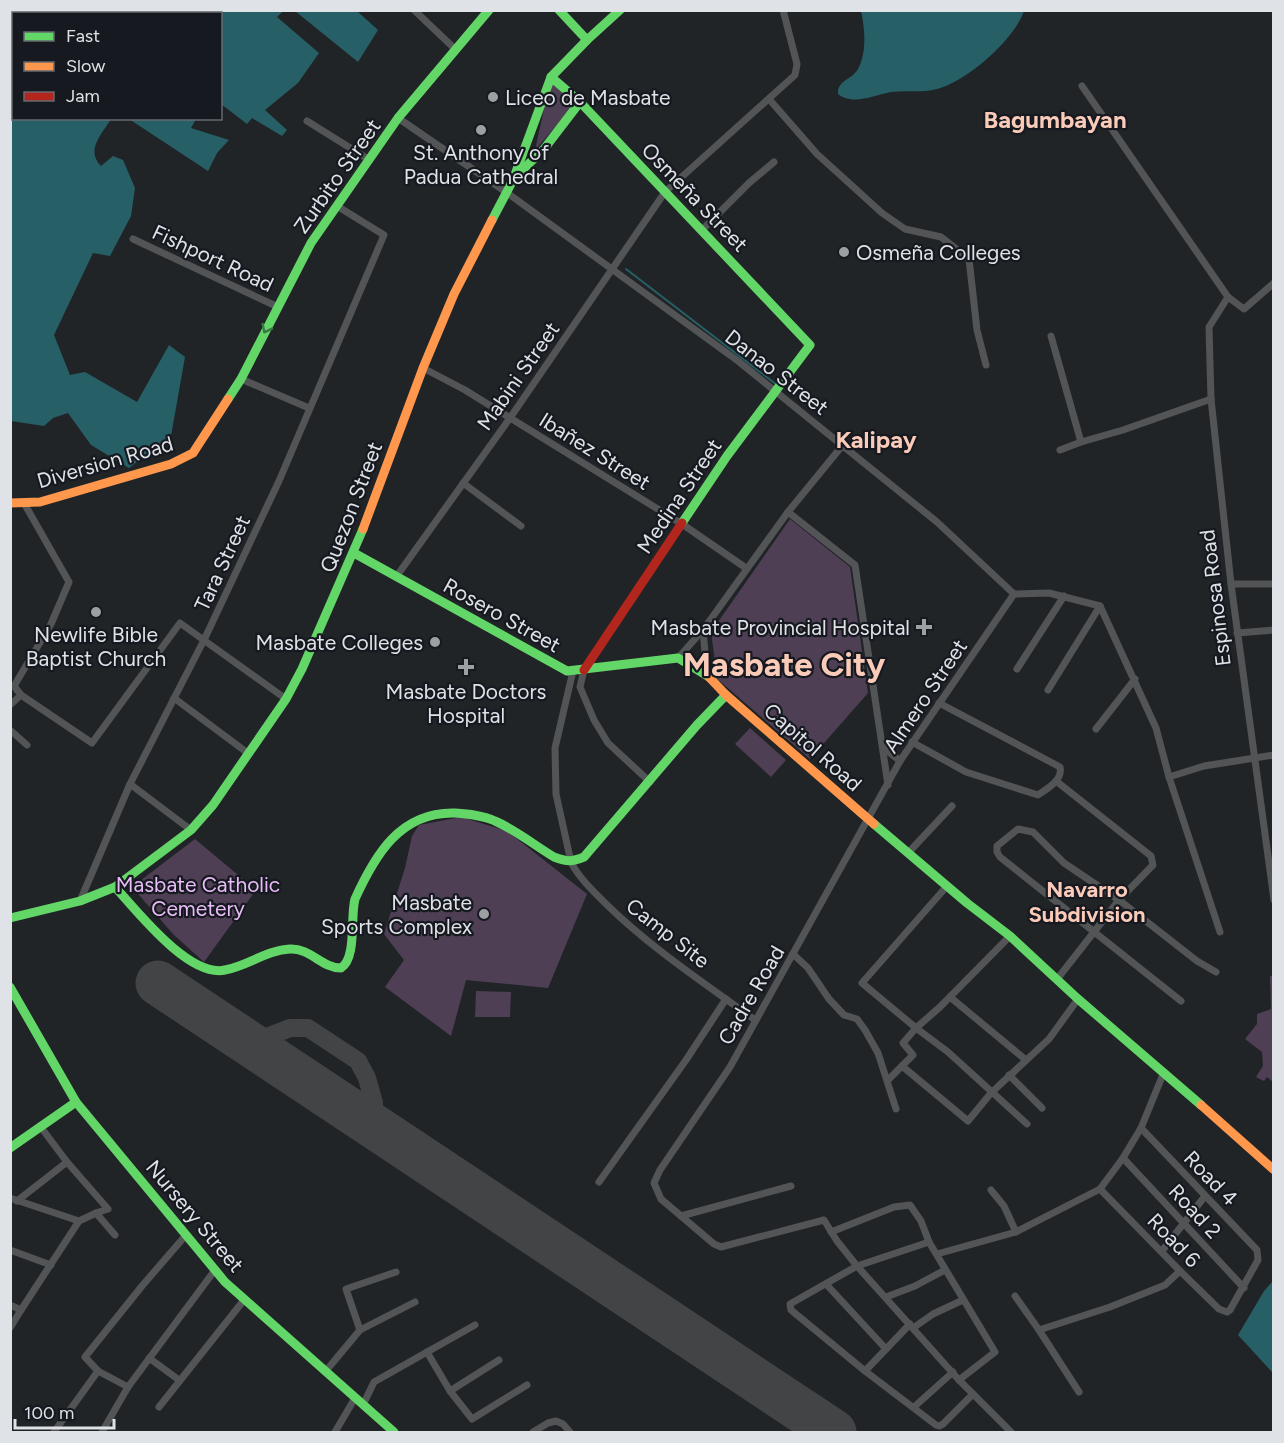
<svg xmlns="http://www.w3.org/2000/svg" width="1284" height="1443" font-family="Figtree,sans-serif">
<style>
.green{fill:#4f3f55}
.water{fill:#275f66}
.lines{fill:none;stroke-linecap:round;stroke-linejoin:round}
.stream{stroke:#275f66;stroke-width:2}
.taxiway{stroke:#424446;stroke-width:18}
.runway{stroke:#424446;stroke-width:45}
.street{stroke:#525456;stroke-width:7}
.fast{stroke:#63d668;stroke-width:9}
.slow{stroke:#ff974d;stroke-width:9}
.jam{stroke:#b3261e;stroke-width:9}
.oneway{stroke:#3c7844}
.poi-dot{fill:#9ca0a3;stroke:#161920;stroke-width:2}
.labels{text-anchor:middle;dominant-baseline:central;stroke-width:4.5;stroke-linejoin:round;paint-order:stroke}
.poi-label{font-size:21px;fill:#dfe2e6;stroke:#161920}
.street-label{font-size:21px;fill:#dfe2e6;stroke:#161920}
.park-label{font-size:21px;fill:#e8bcf6;stroke:#161920}
.neighbourhood-label{font-size:22px;font-weight:bold;fill:#fbcbb9;stroke:#161920}
.quarter-label{font-size:24px;font-weight:bold;fill:#fbcbb9;stroke:#161920}
.town-label{font-size:33px;font-weight:bold;fill:#fbcbb9;stroke:#161920}
</style>
<rect width="100%" height="100%" fill="#212427"/>
<g class="green">
<path d="M550,82l25,22 -40,46z"/>
<path d="M790,519l60,48 18,126 -58,66 -95,-82 1,-9 -5,-36z"/>
<path d="M750,728l36,32 -15,17 -36,-33z"/>
<path d="M461,817l46,14 80,63 -39,94 -82,-8 -15,56 -66,-49 19,-27 -20,-26 21,-66 7,-32 7,-11z"/>
<path d="M195,839l61,51 -52,72 -31,-28 -41,-47z"/>
<path d="M1270,976h4l-1,106 -6,-5 -3,4 -8,-4 7,-11 -1,-14 -17,-13 12,-15v-10l14,-5z"/>
<path d="M476,991l35,1 -1,25h-35z"/>
</g>
<g class="water">
<path d="M11,10l272,1 -6,6 42,36 -21,30 -33,27 22,20 -5,6 -30,-18 -5,6 -26,-20 -1,-90h-206v104l97,1c-9,15 -26,31 -10,47l12,-10 10,4 12,28 -4,28 -21,40 -17,-3 -39,82 16,40 15,-3 52,30 32,-57 16,12 -14,79 -42,32 -38,-23 -23,-32 -15,5 -9,8 -33,-5z"/>
<path d="M295,11h62l21,19 -20,32z"/>
<path d="M861,11v-1l163,1c-10,29 -57,70 -87,78 -15,4 -31,1 -46,3 -17,3 -38,14 -53,2 -1,-14 14,-14 20,-25 9,-17 7,-40 3,-58z"/>
<path d="M129,119h67l-5,9 38,12 -12,13 -9,18z"/>
<path d="M1273,1281v92l-35,-38 26,-44z"/>
</g>
<g class="lines">
<path class="stream" d="M626,269l151,116"/>
<g class="taxiway">
<path d="M244,1040l23,-3"/>
<path d="M265,1054l-2,-8 4,-9 23,-9h18l50,33 9,17 7,25 -1,18 1,6"/>
<path d="M355,1114l13,-4 6,-7"/>
</g>
<path class="runway" d="M158,983l676,449"/>
<g class="street">
<path d="M414,10l41,39"/>
<path d="M1082,86l146,211"/>
<path d="M769,99l48,55 65,59 23,16 36,8 28,22 8,71 9,35"/>
<path d="M398,118l108,74 232,169 199,161 77,72"/>
<path d="M307,121l61,38"/>
<path d="M702,230l47,-47 25,-21"/>
<path d="M133,239l145,68"/>
<path d="M1274,283l-30,26 -16,-12 -19,30 2,72 20,185 43,316"/>
<path d="M1051,336l30,106"/>
<path d="M423,368l42,22 217,134 64,44"/>
<path d="M241,379l68,29"/>
<path d="M1060,450l21,-8 42,-12 88,-31"/>
<path d="M463,483l58,43"/>
<path d="M24,503l45,79 -18,42 -37,62 7,9 71,48 88,-120 106,76"/>
<path d="M788,512l67,53 33,220"/>
<path d="M396,577l114,-159 155,-226 130,-117 2,-11 -14,-54"/>
<path d="M1231,584h43"/>
<path d="M1014,594l35,-1 51,13 56,122 13,49 51,155"/>
<path d="M703,630l4,45"/>
<path d="M1237,633l37,-3"/>
<path d="M678,658l25,-28 85,-118 54,-66"/>
<path d="M1017,669l47,-73"/>
<path d="M584,670l-4,17 14,33 14,23 42,39"/>
<path d="M573,671l-18,77 1,46 15,68c8,16 22,29 35,42 45,44 98,79 149,116"/>
<path d="M1048,690l52,-84"/>
<path d="M174,698l75,56"/>
<path d="M10,705l11,-10"/>
<path d="M1096,729l39,-50"/>
<path d="M10,730l17,15"/>
<path d="M882,742l7,10 11,9"/>
<path d="M912,742l54,30 72,23c10,-7 25,-15 22,-28l-121,-64"/>
<path d="M1169,777l35,-11 70,-11"/>
<path d="M1056,781l95,75 2,9 -34,35 78,61 19,11"/>
<path d="M130,784l61,46"/>
<path d="M908,853l44,-47"/>
<path d="M80,901l50,-117 74,-144 75,-159 105,-246 -47,-29"/>
<path d="M1010,936l-70,71 -24,21 32,24 79,72"/>
<path d="M793,954l15,14 21,31 15,16 13,4 8,11 13,23 18,56"/>
<path d="M1058,978l61,-78 -55,-37 -31,-31 -15,-3 -21,17v6l3,5 181,144"/>
<path d="M950,997l76,63"/>
<path d="M902,1066l66,55 23,-28 58,-54 29,-40"/>
<path d="M1009,1075l33,33"/>
<path d="M888,1080l25,-25 -10,-12 13,-15 -54,-45 85,-97"/>
<path d="M40,1126l27,36"/>
<path d="M1123,1158l121,130"/>
<path d="M599,1182l87,-122 40,-61"/>
<path d="M1100,1189l80,82 39,38 8,3 3,-2 28,-50 -1,-10 -116,-122"/>
<path d="M10,1198l69,23"/>
<path d="M17,1201l50,-39 41,47 -12,4"/>
<path d="M681,1216l110,-30"/>
<path d="M831,1232l63,-25 16,-2 11,16 8,21 -72,24 -67,38 1,6 74,61 71,54 3,1 4,-2 30,-30"/>
<path d="M1016,1232l84,-43 23,-31 18,-30 23,-56"/>
<path d="M929,1242l66,110 -36,28"/>
<path d="M10,1250l41,15"/>
<path d="M1162,1251l43,-55"/>
<path d="M937,1254l79,-22 -12,-26 -13,-16"/>
<path d="M826,1284l60,65"/>
<path d="M1015,1296l24,34"/>
<path d="M886,1297l29,-11 30,-16"/>
<path d="M10,1305l11,5 58,-89 17,-8 19,22"/>
<path d="M10,1328l11,-18"/>
<path d="M913,1328l20,-14 30,-14"/>
<path d="M360,1330l-14,-41 50,-17"/>
<path d="M427,1352l23,39 22,28 55,-34"/>
<path d="M149,1358l30,22"/>
<path d="M98,1371l30,16"/>
<path d="M865,1371l45,-47"/>
<path d="M325,1372l35,-42 55,-28"/>
<path d="M450,1391l49,-31"/>
<path d="M1079,1392l-40,-62 71,-23 55,-22 15,-14"/>
<path d="M363,1405l11,-23 101,-57"/>
<path d="M159,1407l85,-107"/>
<path d="M914,1407l39,-35"/>
<path d="M54,1432l44,-61 -13,-14 57,-71 44,-51"/>
<path d="M102,1432l26,-45 87,-117"/>
<path d="M335,1432l20,-34"/>
<path d="M533,1432l15,-9 8,-2 7,3 7,8"/>
<path d="M1011,1432l-52,-52 -102,-114 -20,-25 -13,-21 -103,27 -7,-3 -53,-45 -7,-16 6,-13 70,-103 170,-306 114,-167"/>
</g>
<g class="fast">
<path d="M587,40l33,-30"/>
<path d="M551,77l29,25 230,243 -83,111 -45,67"/>
<path d="M513,179l31,-30 36,-47"/>
<path d="M492,220l21,-40 38,-103 36,-37 -28,-30"/>
<path d="M228,399l13,-20 70,-136 87,-125 91,-108"/>
<path d="M354,553l213,118 111,-13 31,19"/>
<path d="M874,824l93,79 43,33 68,63 123,106"/>
<path d="M115,887c22,24 74,91 110,83 22,-4 42,-20 65,-21 20,-1 32,19 51,19 16,-10 9,-51 14,-69 20,-44 45,-87 99,-86 13,1 28,2 41,8 21,9 39,24 59,36 13,5 18,5 30,0l113,-132 29,-30"/>
<path d="M10,918l70,-17 35,-14 76,-57 22,-25 73,-106 16,-30 61,-140"/>
<path d="M10,987l66,115 149,180 169,150"/>
<path d="M10,1148l66,-46"/>
</g>
<g class="slow">
<path d="M10,503l30,-1 131,-38 22,-11 35,-54"/>
<path d="M363,529l60,-161 31,-74 38,-74"/>
<path d="M709,677l17,18 148,129"/>
<path d="M1201,1105l73,65"/>
</g>
<path class="jam" d="M584,670l98,-147"/>
</g>
<defs><path id="oneway-chevron" d="M-2-3.5L2.5 0L-2 3.5" fill="none" stroke-width="1.6" stroke-linecap="round" stroke-linejoin="round" transform="scale(1.5)"/></defs>
<use class="oneway" href="#oneway-chevron" transform="translate(266 329) rotate(117)"/>
<g class="poi-dot">
<circle cx="493" cy="97" r="6"/>
<circle cx="481" cy="130" r="6"/>
<circle cx="844" cy="252" r="6"/>
<circle cx="96" cy="612" r="6"/>
<path d="M921 618h6v6h6v6h-6v6h-6v-6h-6v-6h6z"/>
<circle cx="435" cy="642" r="6"/>
<path d="M463 658h6v6h6v6h-6v6h-6v-6h-6v-6h6z"/>
<circle cx="484" cy="914" r="6"/>
</g>
<g class="labels">
<g class="poi-label">
<text x="505" y="97" text-anchor="start">Liceo de Masbate</text>
<text x="481" y="152">St. Anthony of<tspan x="481" dy="24">Padua Cathedral</tspan></text>
<text x="856" y="252" text-anchor="start">Osmeña Colleges</text>
<text x="910" y="627" text-anchor="end">Masbate Provincial Hospital</text>
<text x="96" y="634">Newlife Bible<tspan x="96" dy="24">Baptist Church</tspan></text>
<text x="423" y="642" text-anchor="end">Masbate Colleges</text>
<text x="466" y="691">Masbate Doctors<tspan x="466" dy="24">Hospital</tspan></text>
<text x="472" y="902" text-anchor="end">Masbate<tspan x="472" dy="24">Sports Complex</tspan></text>
</g>
<g class="street-label">
<text transform="translate(337 176) rotate(-55)">Zurbito Street</text>
<text transform="translate(695 197) rotate(46)">Osmeña Street</text>
<text transform="translate(213 258) rotate(25)">Fishport Road</text>
<text transform="translate(777 372) rotate(38)">Danao Street</text>
<text transform="translate(518 376) rotate(-55)">Mabini Street</text>
<text transform="translate(595 451) rotate(32)">Ibañez Street</text>
<text transform="translate(105 462) rotate(-16)">Diversion Road</text>
<text transform="translate(679 496) rotate(-56)">Medina Street</text>
<text transform="translate(351 507) rotate(-69)">Quezon Street</text>
<text transform="translate(222 563) rotate(-65)">Tara Street</text>
<text transform="translate(1215 598) rotate(-97)">Espinosa Road</text>
<text transform="translate(502 615) rotate(29)">Rosero Street</text>
<text transform="translate(925 696) rotate(-56)">Almero Street</text>
<text transform="translate(813 747) rotate(41)">Capitol Road</text>
<text transform="translate(668 933) rotate(38)">Camp Site</text>
<text transform="translate(751 995) rotate(-60)">Cadre Road</text>
<text transform="translate(1211 1178) rotate(46)">Road 4</text>
<text transform="translate(1195 1211) rotate(47)">Road 2</text>
<text transform="translate(195 1216) rotate(50)">Nursery Street</text>
<text transform="translate(1174 1240) rotate(46)">Road 6</text>
</g>
<g class="park-label">
<text x="198" y="884">Masbate Catholic<tspan x="198" dy="24">Cemetery</tspan></text>
</g>
<g class="neighbourhood-label">
<text x="1087" y="889">Navarro<tspan x="1087" dy="25">Subdivision</tspan></text>
</g>
<g class="quarter-label">
<text x="1055" y="119">Bagumbayan</text>
<text x="876" y="439">Kalipay</text>
</g>
<g class="town-label">
<text x="784" y="664">Masbate City</text>
</g>
</g>
<rect width="1284" height="1443" fill="none" stroke="#dfe2e6" stroke-width="24"/>
<rect x="12" y="12" width="210" height="108" fill="#161920" stroke="#66696f" stroke-width="1.5"/>
<rect x="24" y="32" width="30" height="9" fill="#63d668" stroke="#66696f" stroke-width="1.5"/>
<text x="66" y="42" font-size="18" fill="#dfe2e6">Fast</text>
<rect x="24" y="62" width="30" height="9" fill="#ff974d" stroke="#66696f" stroke-width="1.5"/>
<text x="66" y="72" font-size="18" fill="#dfe2e6">Slow</text>
<rect x="24" y="92" width="30" height="9" fill="#b3261e" stroke="#66696f" stroke-width="1.5"/>
<text x="66" y="102" font-size="18" fill="#dfe2e6">Jam</text>
<path d="M15 1419v9h99v-9" fill="none" stroke="#dfe2e6" stroke-width="3"/>
<text x="24" y="1419" font-size="18" fill="#dfe2e6" stroke="#161920" stroke-width="4.5" paint-order="stroke">100 m</text>
</svg>
